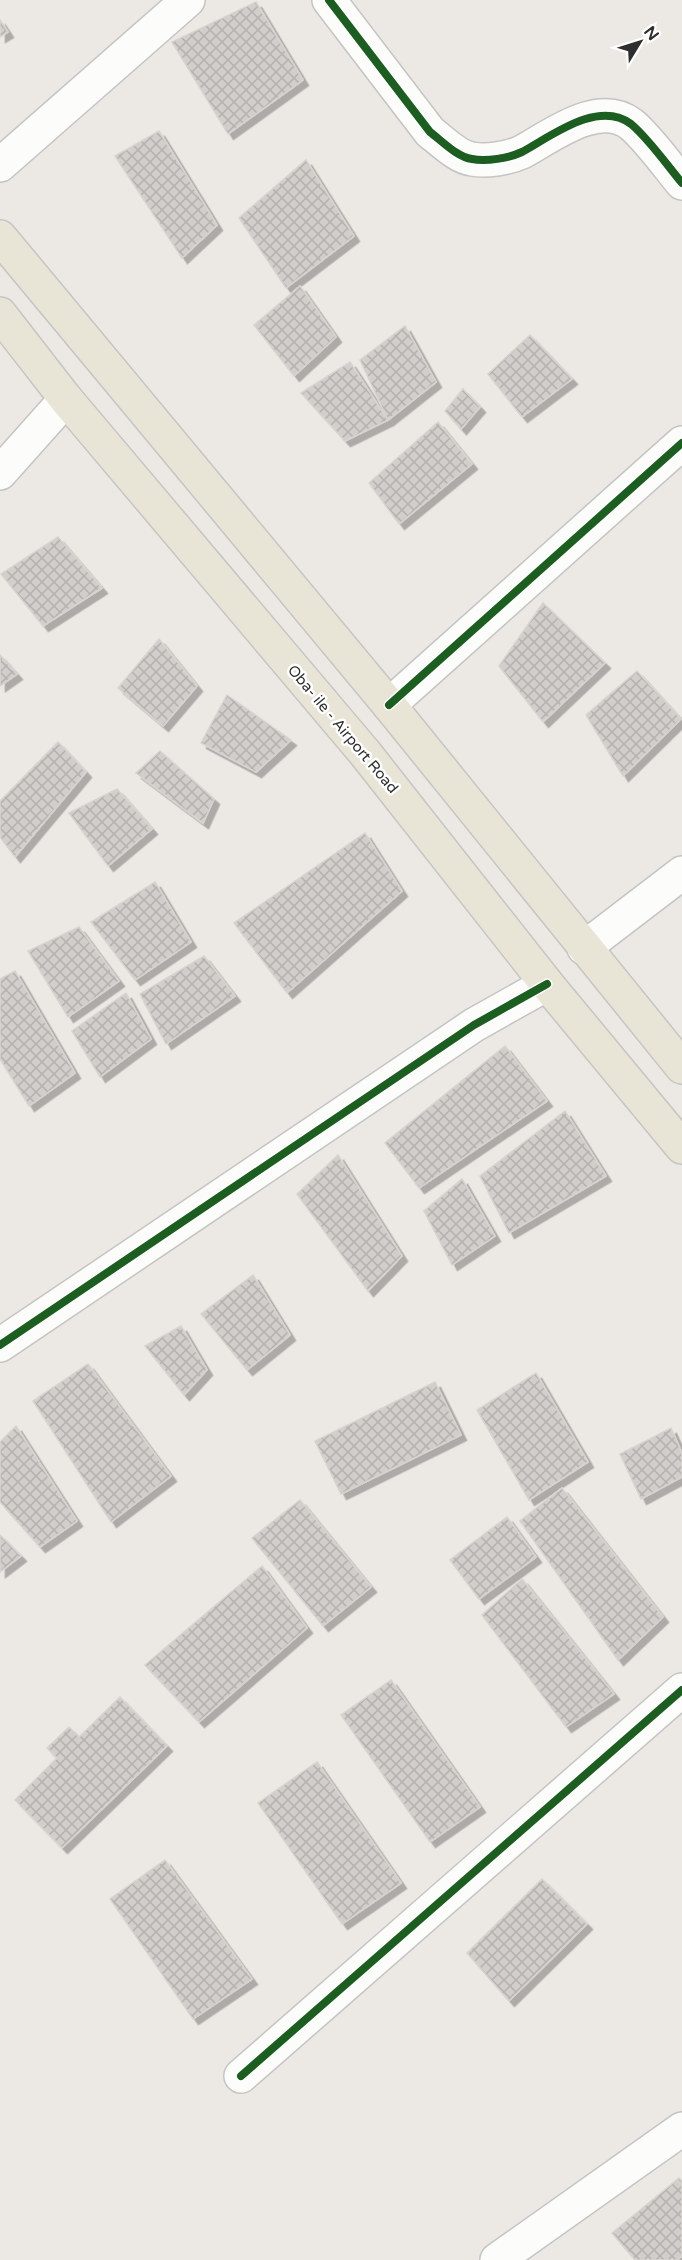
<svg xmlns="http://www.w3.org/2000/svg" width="682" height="2260" font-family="'Varela Round',sans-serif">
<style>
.building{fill:url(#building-cross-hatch);stroke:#d7d4d0;stroke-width:1.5;filter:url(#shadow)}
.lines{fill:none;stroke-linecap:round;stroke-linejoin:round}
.minor-casing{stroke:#c5c4c5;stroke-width:36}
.major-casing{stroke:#c6c5c4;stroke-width:36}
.minor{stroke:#fcfcfb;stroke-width:33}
.major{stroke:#e8e4d6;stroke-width:33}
.cycleway-casing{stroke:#fff;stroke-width:11}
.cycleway{stroke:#1b5e20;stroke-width:8}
.labels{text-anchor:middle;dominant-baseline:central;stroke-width:5;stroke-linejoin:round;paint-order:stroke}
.street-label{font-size:15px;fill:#2e2e2e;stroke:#fff}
</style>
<defs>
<pattern id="building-cross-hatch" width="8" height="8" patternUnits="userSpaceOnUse" patternTransform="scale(1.5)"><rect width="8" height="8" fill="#d1cecb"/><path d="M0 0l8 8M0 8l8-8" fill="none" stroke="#b4b1af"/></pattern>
<filter id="shadow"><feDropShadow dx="5.5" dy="5.5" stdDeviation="0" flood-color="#0004"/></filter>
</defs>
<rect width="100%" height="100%" fill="#ece8e4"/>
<g class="building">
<path d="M256,2l47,78 -75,54 -56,-92z"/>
<path d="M0,20l8,12 -8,5z"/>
<path d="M159,131l58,94 -35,33 -67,-102z"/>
<path d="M306,160l48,76 -68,52 -47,-70z"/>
<path d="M300,286l36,51 -42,39 -40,-51z"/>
<path d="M405,326l31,56 -48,38 -28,-60z"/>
<path d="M530,335l42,44 -50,38 -34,-43z"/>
<path d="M350,362l38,58 -43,21 -44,-48z"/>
<path d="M463,389l17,18 -19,22 -16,-18z"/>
<path d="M438,422l34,42 -73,60 -30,-41z"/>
<path d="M58,537l44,51 -59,38 -42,-52z"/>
<path d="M543,603l62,60 -62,59 -44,-56z"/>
<path d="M159,639l38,47 -34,40 -45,-38z"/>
<path d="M0,655l17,19 -17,12z"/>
<path d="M637,671l44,48 -58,57 -37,-61z"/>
<path d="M227,695l64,45 -35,32 -55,-29z"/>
<path d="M58,742l28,30 -71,85 -15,-20v-36z"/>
<path d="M160,751l54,48 -11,24 -67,-50z"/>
<path d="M117,789l35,40 -44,37 -39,-53z"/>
<path d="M365,833l37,58 -115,102 -53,-70z"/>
<path d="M155,882l36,60 -56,38 -44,-58z"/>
<path d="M79,927l40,54 -51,36 -40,-66z"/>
<path d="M204,956l31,40 -69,48 -26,-50z"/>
<path d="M15,971l60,102 -46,33 -29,-47v-80z"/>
<path d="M126,993l25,46 -51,38 -28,-46z"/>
<path d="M505,1046l42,55 -128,87 -34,-45z"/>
<path d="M565,1111l41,65 -97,57 -29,-57z"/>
<path d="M338,1155l64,101 -34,35 -71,-97z"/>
<path d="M462,1179l33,57 -43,29 -28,-54z"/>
<path d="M253,1275l37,60 -43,35 -46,-56z"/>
<path d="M181,1326l26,44 -23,25 -39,-49z"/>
<path d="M88,1364l83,112 -60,46 -78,-121z"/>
<path d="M536,1373l52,89 -59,38 -52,-90z"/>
<path d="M435,1382l26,53 -120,59 -26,-53z"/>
<path d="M16,1426l61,95 -37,26 -40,-45v-60z"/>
<path d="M671,1428l11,25v24l-41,22 -21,-45z"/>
<path d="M562,1488l101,129 -45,43 -98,-139z"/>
<path d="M300,1500l71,87 -48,39 -71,-88z"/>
<path d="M507,1517l29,40 -57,42 -29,-39z"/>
<path d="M0,1535l21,21 -21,16z"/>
<path d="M262,1566l45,62 -108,94 -54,-57z"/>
<path d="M522,1579l92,115 -48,33 -84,-112z"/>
<path d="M391,1680l89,127 -50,35 -89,-127z"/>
<path d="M120,1697l47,49 -105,102 -47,-48 42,-42 -10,-10 22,-21 10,10z"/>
<path d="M317,1762l84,121 -59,41 -84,-121z"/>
<path d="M165,1860l87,119 -59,40 -83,-120z"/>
<path d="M542,1879l45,45 -78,77 -42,-48z"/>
<path d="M679,2178l3,3v75l-5,4h-42l-23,-27z"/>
</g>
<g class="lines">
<g class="minor-casing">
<g id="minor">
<path d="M329,0l101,132c12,9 27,25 42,27 14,3 37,-1 50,-7 28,-15 76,-53 109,-28 17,14 36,41 51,59"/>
<path d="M0,165l188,-165"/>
<path d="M0,473l66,-74"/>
<path d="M389,705l293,-262"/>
<path d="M584,948l98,-75"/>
<path d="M0,1345l474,-320 73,-41"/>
<path d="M241,2076l441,-386"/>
<path d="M497,2260l185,-131"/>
</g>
</g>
<g class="major-casing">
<g id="major">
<path d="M0,237l389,468 293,362"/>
<path d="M0,314l66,85 299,354 182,231 135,163"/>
</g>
</g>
<use href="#minor" class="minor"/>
<use href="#major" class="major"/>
<g class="cycleway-casing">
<g id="cycleway">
<path d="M329,0l101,132c12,9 27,25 42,27 14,3 37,-1 50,-7 28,-15 76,-53 109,-28 17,14 36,41 51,59"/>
<path d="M389,705l293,-262"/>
<path d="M0,1345l474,-320 73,-41"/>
<path d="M241,2076l441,-386"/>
</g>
</g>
<use href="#cycleway" class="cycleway"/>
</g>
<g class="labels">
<g class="street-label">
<text transform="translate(343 729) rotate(50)">Oba- ile - Airport Road</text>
</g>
</g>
<g transform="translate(640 42) rotate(52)" stroke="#ffffff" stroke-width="4.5" paint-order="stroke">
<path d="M0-4.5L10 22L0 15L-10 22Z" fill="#2e2e2e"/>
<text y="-9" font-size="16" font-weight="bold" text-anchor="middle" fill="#2e2e2e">N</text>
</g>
</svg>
